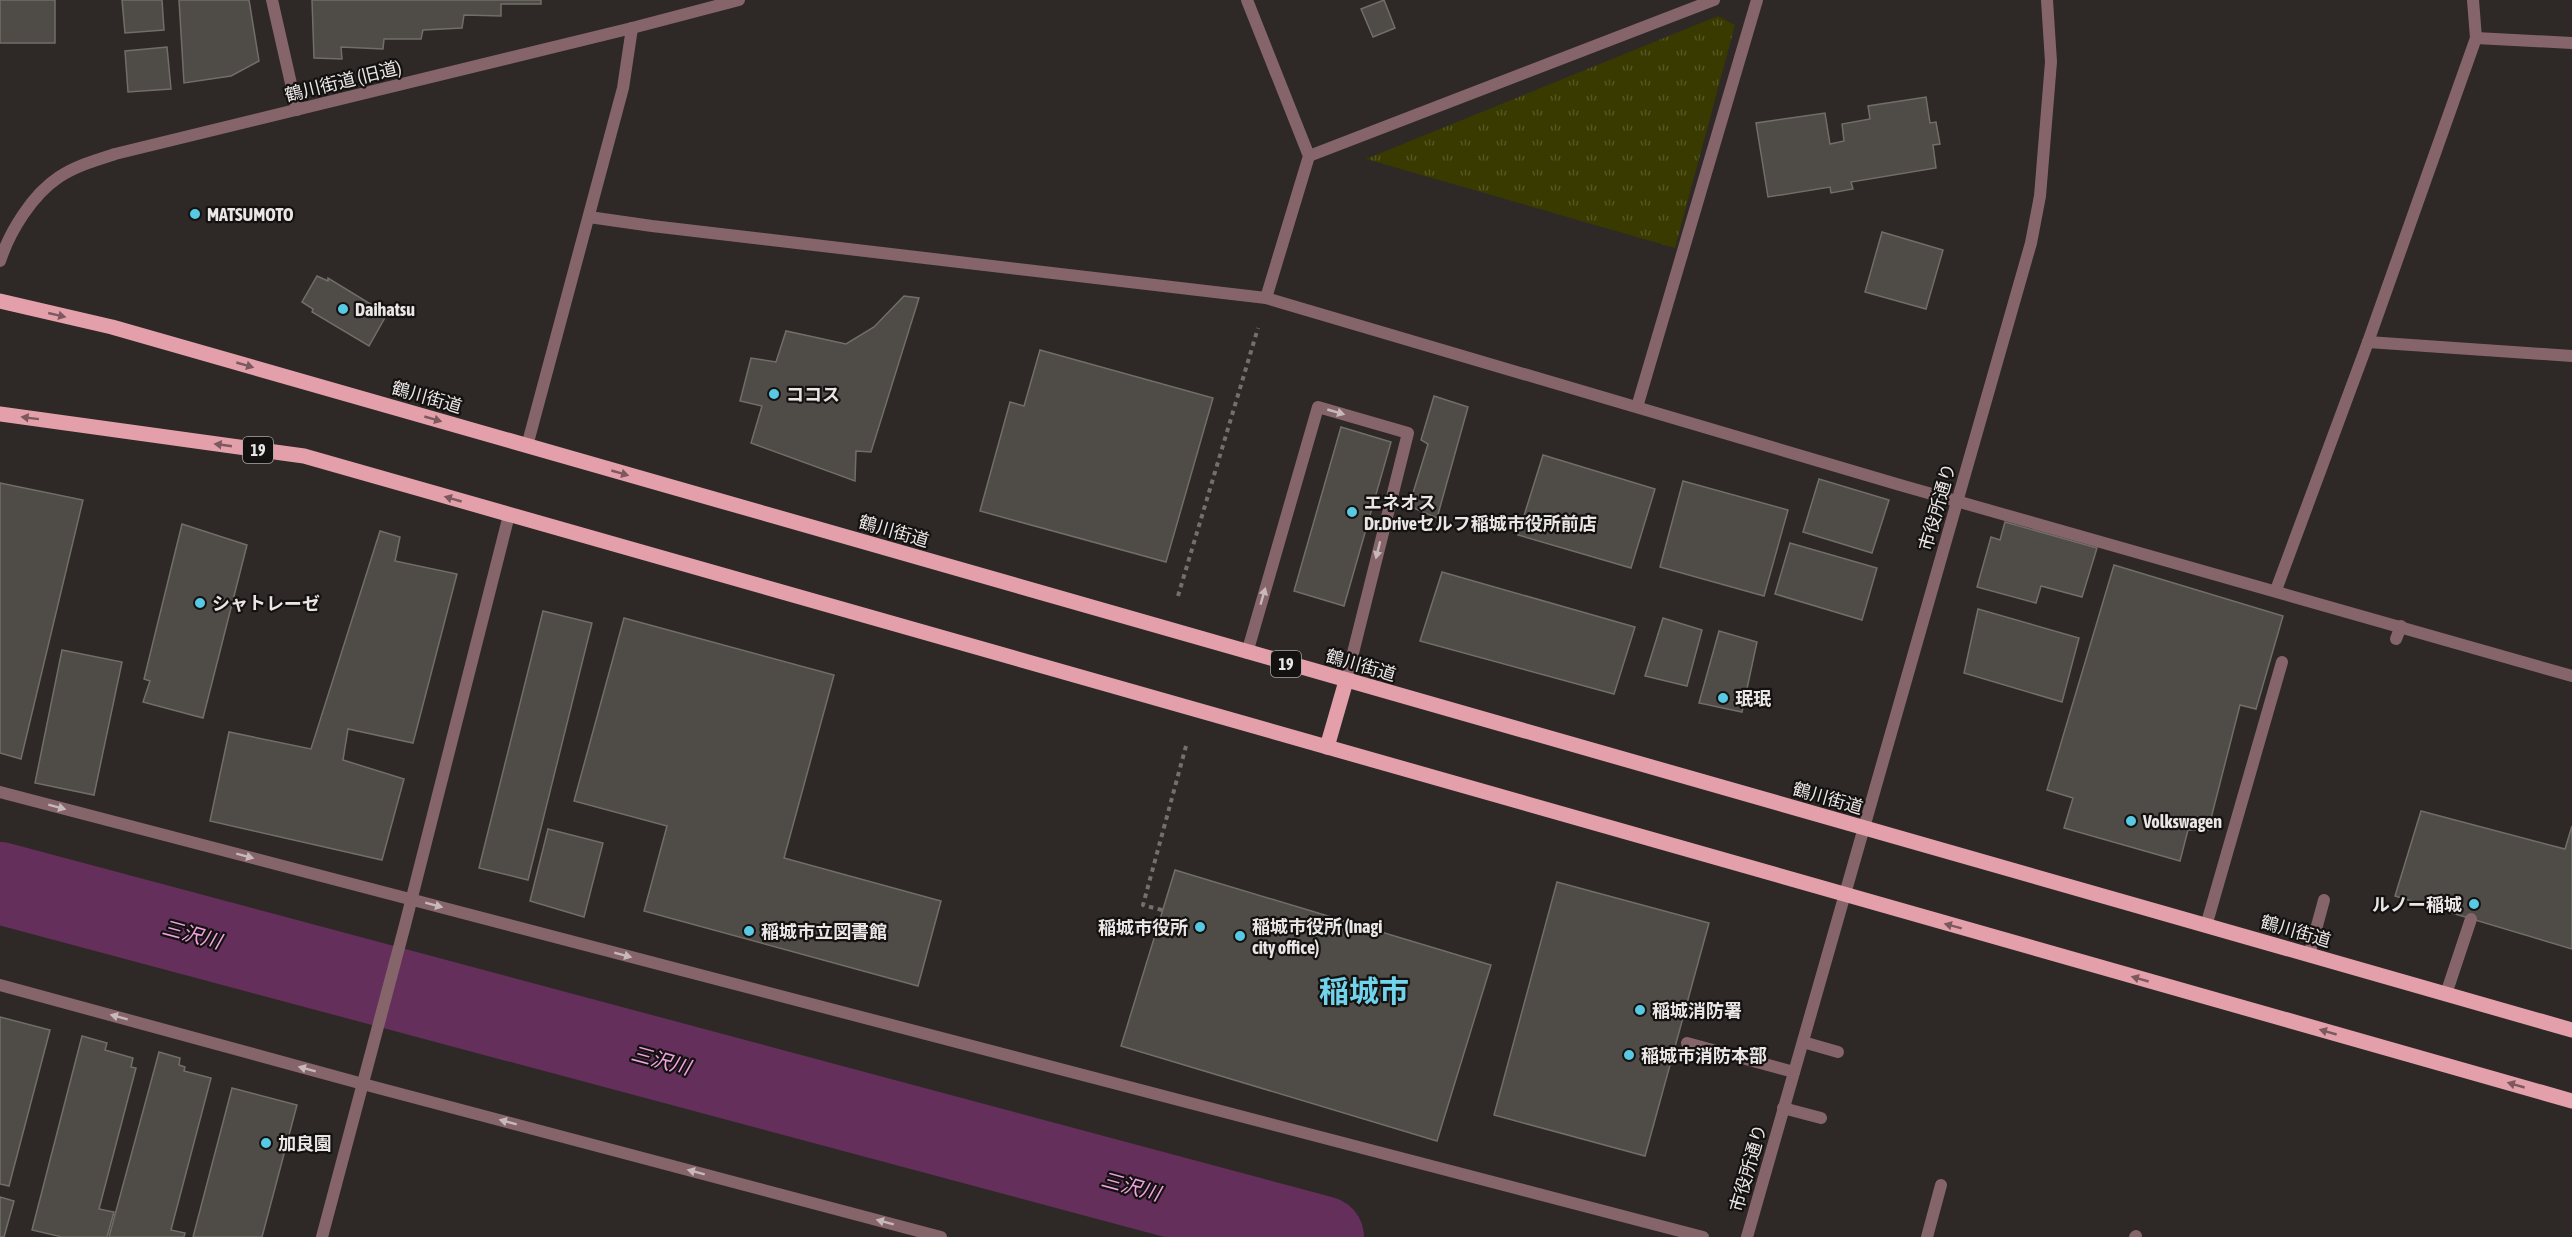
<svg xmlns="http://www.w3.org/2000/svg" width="2572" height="1237" font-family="'Asap Condensed','Noto Sans JP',sans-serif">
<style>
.park{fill:url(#park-tufts)}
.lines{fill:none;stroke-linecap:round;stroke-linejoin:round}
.river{stroke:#64305b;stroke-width:82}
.building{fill:#4f4c47;stroke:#716e68;stroke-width:1.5}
.path{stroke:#746f6d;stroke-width:4;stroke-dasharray:4.5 4.5;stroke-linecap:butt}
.service{stroke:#86656a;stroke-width:12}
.minor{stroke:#86656a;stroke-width:12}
.tertiary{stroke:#86656a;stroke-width:12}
.primary{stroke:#e3a0aa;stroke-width:15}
.oneway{fill:#7c595e}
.oneway2{fill:#c7b9ba}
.poi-dot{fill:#58c9e3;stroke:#141211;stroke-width:2}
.labels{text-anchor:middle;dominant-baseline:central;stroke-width:4.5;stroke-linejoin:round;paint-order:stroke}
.shield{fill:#141211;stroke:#aaa6a5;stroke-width:1.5}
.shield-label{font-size:16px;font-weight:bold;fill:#eae6e5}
.street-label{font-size:18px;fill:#eae6e5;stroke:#141211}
.poi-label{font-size:18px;font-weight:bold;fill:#eae6e5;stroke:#141211;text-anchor:start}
.water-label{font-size:20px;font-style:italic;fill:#f1a1e1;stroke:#141211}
.town-label{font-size:30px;font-weight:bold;fill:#70d4ed;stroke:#141211}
</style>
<defs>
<pattern id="park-tufts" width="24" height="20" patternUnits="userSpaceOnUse" patternTransform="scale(1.5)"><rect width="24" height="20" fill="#383a00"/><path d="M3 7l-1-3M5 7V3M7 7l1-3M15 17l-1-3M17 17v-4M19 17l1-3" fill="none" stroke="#555625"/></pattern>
</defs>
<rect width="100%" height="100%" fill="#2e2826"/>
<path class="park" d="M1718,16l17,9 -60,223 -309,-89z"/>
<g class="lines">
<path class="river" d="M0,883l1323,354"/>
</g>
<g class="building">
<rect x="0" y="0" width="55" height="43"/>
<path d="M122,0h40l2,30 -39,3z"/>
<path d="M179,0h70l10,61 -28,15 -47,7z"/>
<path d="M312,0h229v4h-40v12l-37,-1 -2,13 -39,2 -2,9h-37l-1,10 -42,-2 1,12 -28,-1z"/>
<path d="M1384,0l11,28 -22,9 -12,-28z"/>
<path d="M167,47l4,42 -43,3 -3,-41z"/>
<path d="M1926,97l4,26 6,-1 4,22 -7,1 3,23 -85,14 2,7 -22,4 -1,-6 -62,10 -12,-74 69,-10 5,31 14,-3 -2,-17 28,-5 -2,-13z"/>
<path d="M1882,232l61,18 -17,59 -61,-17z"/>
<path d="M317,276l11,5v-3l59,36 -18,32 -57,-34 1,-3 -11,-7z"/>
<path d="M904,296l15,2 -48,154 -15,-1 -1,30 -104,-38 11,-37 -22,-5 11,-43 25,4 10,-31 60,13 28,-17z"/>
<path d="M1040,350l173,48 -47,164 -186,-51 30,-109 14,4z"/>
<path d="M1434,396l34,11 -31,111 -28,-12 19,-62 -7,-4z"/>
<path d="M1341,427l50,15 -47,164 -50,-15z"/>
<path d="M1543,455l112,34 -24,79 -113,-33z"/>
<path d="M1819,479l70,21 -17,53 -69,-21z"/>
<path d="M1683,481l105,29 -24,86 -104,-29z"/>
<path d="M0,483l83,17 -62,259 -21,-6z"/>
<path d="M2005,522l92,26 -15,49 -41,-11 -5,17 -59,-16 14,-50 9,3z"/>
<path d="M182,524l65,21 -44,173 -60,-16 7,-21 -6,-2z"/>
<path d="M380,531l20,6 -5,24 62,13 -44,169 -65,-14 -5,31 61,19 -22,81 -172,-39 19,-89 82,17z"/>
<path d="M1790,543l87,25 -15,52 -87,-26z"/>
<path d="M2114,565l169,51 -27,93 -16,-4 -32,125h-20l-8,31 -116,-33 9,-30 -26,-8z"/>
<path d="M1442,572l193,55 -21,67 -194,-53z"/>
<path d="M1978,609l101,29 -17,64 -98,-29z"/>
<path d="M543,611l49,12 -64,257 -49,-12z"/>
<path d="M624,618l210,57 -50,183 157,43 -23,85 -274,-75 23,-85 -93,-25z"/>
<path d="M1663,618l39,12 -15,56 -42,-10z"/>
<path d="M1719,631l38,11 -15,70 -43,-9z"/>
<path d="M62,650l60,12 -28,133 -59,-12z"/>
<path d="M2421,811l144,38 7,-23v123l-177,-53z"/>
<path d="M548,829l55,14 -19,74 -54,-16z"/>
<path d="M1175,870l316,95 -54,176 -316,-95z"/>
<path d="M1557,882l152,41 -64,233 -151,-41z"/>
<path d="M0,1017l50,13 -41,156 -9,-2z"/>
<path d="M82,1036l25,7 -2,7 28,8 -2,9 5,1 -37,141 15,3 -7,25h-45l-30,-7z"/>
<path d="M159,1052l21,6 -1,7 6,2 -1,4 27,7 -40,152 14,3 -1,4h-75z"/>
<path d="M232,1088l65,17 -35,132h-69z"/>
<path d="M0,1197l14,4 -10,36h-4z"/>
</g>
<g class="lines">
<g class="path">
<path d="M1178,596l80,-268"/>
<path d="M1162,910l-19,-5 43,-159"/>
</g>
<g class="service">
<path d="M2396,639l5,-13"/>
<path d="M1247,653l71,-246 90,26 -62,248"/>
<path d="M2206,926l76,-264"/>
<path d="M2309,955l15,-55"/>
<path d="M2446,994l25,-75"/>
<path d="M1803,1042l35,10"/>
<path d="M1687,1043l107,29"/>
<path d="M1783,1108l38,10"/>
<path d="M1927,1237l14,-52"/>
<path d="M2135,1237l1,-1"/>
</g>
<g class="minor">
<path d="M272,0l25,110"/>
<path d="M1247,0l62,156 -43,142"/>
<path d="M2476,38l96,5"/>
<path d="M1309,156l405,-156"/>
<path d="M589,217l63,9 614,72 634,187 672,191"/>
<path d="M2368,342l204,14"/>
<path d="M1637,407l120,-407"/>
<path d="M527,446l96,-358 9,-60"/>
<path d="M2276,590l92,-248 108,-304 -3,-38"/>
<path d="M0,792l1703,445"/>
<path d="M0,985l363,99 578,153"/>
<path d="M322,1237l83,-312 104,-410"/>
</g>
<g class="tertiary">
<path d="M0,261c10,-30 32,-66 59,-84 17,-11 37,-17 56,-23l517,-126 107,-28"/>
<path d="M1747,1237l284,-994 9,-47 11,-134 -4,-62"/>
</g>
<g class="primary">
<path d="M0,301l112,26 2460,703"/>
<path d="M0,414l304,42 2268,645"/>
<path d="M1327,747l19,-66"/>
</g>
</g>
<defs><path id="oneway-solid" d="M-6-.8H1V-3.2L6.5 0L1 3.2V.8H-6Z" transform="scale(1.5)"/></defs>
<g class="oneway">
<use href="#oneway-solid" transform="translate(57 315) rotate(13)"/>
<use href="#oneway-solid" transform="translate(245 365) rotate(16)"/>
<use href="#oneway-solid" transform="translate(30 418) rotate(-173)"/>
<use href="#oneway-solid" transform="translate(433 419) rotate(16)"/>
<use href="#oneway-solid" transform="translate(223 445) rotate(-172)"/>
<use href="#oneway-solid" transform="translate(620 473) rotate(16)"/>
<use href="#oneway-solid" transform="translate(453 499) rotate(-164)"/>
<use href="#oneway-solid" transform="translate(1953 926) rotate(-165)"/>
<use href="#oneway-solid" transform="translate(2140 979) rotate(-164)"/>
<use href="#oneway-solid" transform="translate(2328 1032) rotate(-164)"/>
<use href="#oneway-solid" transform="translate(2516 1085) rotate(-164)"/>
</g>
<g class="oneway2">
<use href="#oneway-solid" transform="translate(1336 412) rotate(16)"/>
<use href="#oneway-solid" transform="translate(1378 550) rotate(104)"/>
<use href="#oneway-solid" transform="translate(1263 596) rotate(-74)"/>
<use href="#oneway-solid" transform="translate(57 807) rotate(15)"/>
<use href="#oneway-solid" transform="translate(245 856) rotate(15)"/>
<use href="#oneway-solid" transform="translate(434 905) rotate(15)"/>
<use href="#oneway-solid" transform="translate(623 955) rotate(15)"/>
<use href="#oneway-solid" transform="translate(119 1017) rotate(-165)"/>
<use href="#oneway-solid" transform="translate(307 1069) rotate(-165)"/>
<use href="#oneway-solid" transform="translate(508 1122) rotate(-165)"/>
<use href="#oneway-solid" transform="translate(696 1172) rotate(-165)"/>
<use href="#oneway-solid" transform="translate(885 1222) rotate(-165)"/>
</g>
<g class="poi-dot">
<circle cx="195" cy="214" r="6"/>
<circle cx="343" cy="309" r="6"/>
<circle cx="774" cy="394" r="6"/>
<circle cx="1352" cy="512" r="6"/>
<circle cx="200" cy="603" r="6"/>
<circle cx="1723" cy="698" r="6"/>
<circle cx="2131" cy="821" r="6"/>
<circle cx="2474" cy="904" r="6"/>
<circle cx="1200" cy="927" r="6"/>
<circle cx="749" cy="931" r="6"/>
<circle cx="1240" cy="936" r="6"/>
<circle cx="1640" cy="1010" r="6"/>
<circle cx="1629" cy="1055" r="6"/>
<circle cx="266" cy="1143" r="6"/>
</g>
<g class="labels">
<g class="shield">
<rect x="243" y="437" width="30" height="26" rx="4.5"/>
<rect x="1271" y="651" width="30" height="26" rx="4.5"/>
</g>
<g class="shield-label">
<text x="258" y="450">19</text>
<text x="1286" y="664">19</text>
</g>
<g class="street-label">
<text transform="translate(343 81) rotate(-14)">鶴川街道 (旧道)</text>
<text transform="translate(427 397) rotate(16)">鶴川街道</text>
<text transform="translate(1937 507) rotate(-74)">市役所通り</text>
<text transform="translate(894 531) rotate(16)">鶴川街道</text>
<text transform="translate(1361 665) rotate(16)">鶴川街道</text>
<text transform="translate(1828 798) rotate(16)">鶴川街道</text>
<text transform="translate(2296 931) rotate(16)">鶴川街道</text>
<text transform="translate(1748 1168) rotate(-74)">市役所通り</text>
</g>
<g class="poi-label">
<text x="207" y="214">MATSUMOTO</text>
<text x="355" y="309">Daihatsu</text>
<text x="786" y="394">ココス</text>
<text x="1364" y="502">エネオス<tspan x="1364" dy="21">Dr.Driveセルフ稲城市役所前店</tspan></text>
<text x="212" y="603">シャトレーゼ</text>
<text x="1735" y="698">珉珉</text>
<text x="2143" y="821">Volkswagen</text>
<text x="2462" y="904" text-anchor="end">ルノー稲城</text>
<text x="1252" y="926">稲城市役所 (Inagi<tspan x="1252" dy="21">city office)</tspan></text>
<text x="1188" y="927" text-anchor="end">稲城市役所</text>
<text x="761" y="931">稲城市立図書館</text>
<text x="1652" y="1010">稲城消防署</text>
<text x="1641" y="1055">稲城市消防本部</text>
<text x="278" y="1143">加良園</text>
</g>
<g class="water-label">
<text transform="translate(192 934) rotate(15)">三沢川</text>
<text transform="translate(661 1060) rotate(15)">三沢川</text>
<text transform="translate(1131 1186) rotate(15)">三沢川</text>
</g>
<g class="town-label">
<text x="1364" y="991">稲城市</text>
</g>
</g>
</svg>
